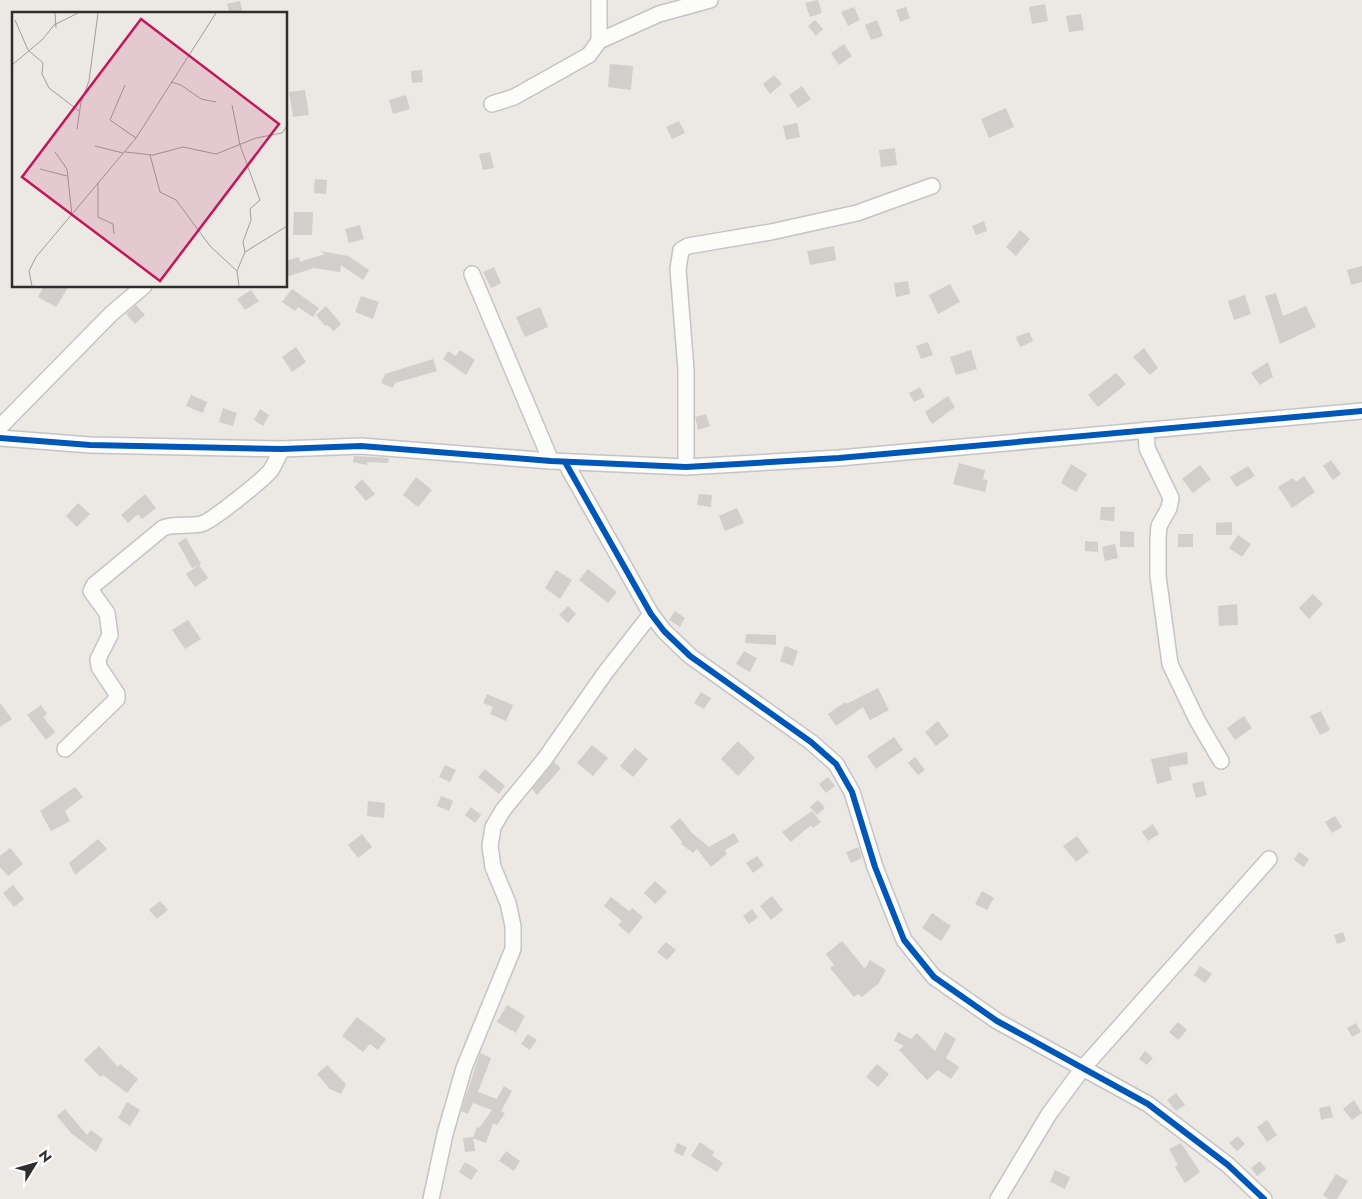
<svg xmlns="http://www.w3.org/2000/svg" width="1362" height="1199" font-family="Jost,sans-serif">
<style>
.building{fill:#d1cecb}
.lines{fill:none;stroke-linecap:round;stroke-linejoin:round}
.street-casing{stroke:#c5c4c5;stroke-width:18}
.street{stroke:#fcfcfb;stroke-width:15}
.cycleway-casing{stroke:#fff;stroke-width:9}
.cycleway{stroke:#0057b8;stroke-width:6}
.inset-road{fill:none;stroke:#a09e9b;stroke-width:1}
.view{fill:#c2185b;fill-opacity:0.15;stroke:#c2185b;stroke-width:2.5}
.inset-edge{fill:none;stroke:#2e2e2e;stroke-width:2.5}
</style>
<rect width="100%" height="100%" fill="#ece8e4"/>
<g class="building">
<path d="M818,0l4,13 -12,4 -5,-14z"/>
<path d="M240,1l3,13h-13l-3,-10z"/>
<path d="M1045,4l3,17 -16,3 -3,-17z"/>
<path d="M854,7l6,13 -12,6 -7,-14z"/>
<path d="M906,7l4,11 -10,4 -4,-12z"/>
<path d="M1081,14l3,16 -15,2 -3,-16z"/>
<path d="M815,20l8,9 -7,7 -8,-10z"/>
<path d="M877,20l6,16 -12,4 -6,-15z"/>
<path d="M844,44l8,12 -13,9 -8,-12z"/>
<path d="M610,64l23,2 -2,24 -23,-3z"/>
<path d="M422,70l1,12 -11,1 -1,-12z"/>
<path d="M774,75l8,9 -12,10 -7,-10z"/>
<path d="M802,86l9,13 -13,9 -9,-13z"/>
<path d="M305,90l4,25 -16,2 -4,-25z"/>
<path d="M406,95l4,14 -17,5 -4,-14z"/>
<path d="M1006,108l8,19 -25,11 -8,-19z"/>
<path d="M679,121l6,12 -13,6 -6,-12z"/>
<path d="M797,123l3,14 -14,3 -3,-14z"/>
<path d="M895,148l2,17 -16,2 -2,-17z"/>
<path d="M490,152l4,16 -11,2 -4,-16z"/>
<path d="M315,179l12,1 -1,14 -12,-1z"/>
<path d="M294,212h19l-1,23h-19z"/>
<path d="M984,221l3,10 -11,4 -4,-9z"/>
<path d="M360,225l4,14 -15,4 -4,-14z"/>
<path d="M1020,230l10,9 -14,17 -10,-9z"/>
<path d="M834,246l2,14 -26,5 -3,-14z"/>
<path d="M320,251l28,5 21,14 -6,10 -22,-15 -1,7 -26,-4 -28,9v-16l13,-4 1,5 25,-8z"/>
<path d="M1362,266v16l-11,3 -4,-15z"/>
<path d="M494,267l7,16 -10,5 -8,-16z"/>
<path d="M908,281l2,13 -14,3 -2,-14z"/>
<path d="M950,284l10,18 -22,12 -9,-19z"/>
<path d="M44,286h25l-13,21 -18,-10z"/>
<path d="M292,289l27,19 -6,9 -15,-10 -3,4 -13,-9z"/>
<path d="M251,290l8,11 -14,9 -8,-11z"/>
<path d="M1276,293l7,23 23,-10 10,21 -36,17 -15,-48z"/>
<path d="M1245,295l6,19 -17,6 -6,-19z"/>
<path d="M361,296l18,6 -6,17 -18,-7z"/>
<path d="M136,305l9,10 -10,9 -9,-10z"/>
<path d="M326,306l15,18 -7,7 -7,-6 -2,1 -9,-11z"/>
<path d="M540,307l8,20 -23,10 -9,-20z"/>
<path d="M1029,332l4,9 -13,6 -4,-10z"/>
<path d="M928,342l5,13 -12,4 -5,-13z"/>
<path d="M296,347l10,15 -14,10 -10,-15z"/>
<path d="M1144,348l14,20 -8,7 -17,-18z"/>
<path d="M460,350l15,10 -9,15 -23,-16 5,-8 8,5z"/>
<path d="M971,350l6,19 -21,6 -6,-18z"/>
<path d="M433,359l4,12 -42,12 -2,5 -12,-5 4,-9z"/>
<path d="M1268,362l5,15 -13,8 -9,-12z"/>
<path d="M1116,373l10,11 -28,23 -10,-12z"/>
<path d="M920,387l5,10 -11,5 -5,-9z"/>
<path d="M191,395l16,7 -4,11 -17,-7z"/>
<path d="M948,396l7,11 -23,17 -7,-12z"/>
<path d="M223,408l14,5 -4,13 -14,-4z"/>
<path d="M260,409l9,6 -6,11 -9,-6z"/>
<path d="M706,414l4,12 -12,4 -3,-13z"/>
<path d="M354,456l35,2 -1,5 -21,-1v3l-14,-3z"/>
<path d="M1331,460l10,14 -8,6 -10,-14z"/>
<path d="M959,463l26,7 -2,9 5,1 -3,12 -32,-8z"/>
<path d="M1071,464l16,10 -11,18 -15,-9z"/>
<path d="M1200,465l11,14 -18,14 -11,-14z"/>
<path d="M1248,466l7,10 -19,11 -6,-10z"/>
<path d="M1304,476l11,16 -23,16 -14,-21 15,-9 3,4z"/>
<path d="M416,477l16,13 -14,17 -15,-12z"/>
<path d="M362,479l13,15 -9,7 -12,-14z"/>
<path d="M145,494l11,14 -14,11 -4,-5 -10,9 -7,-8z"/>
<path d="M699,494l13,1 -1,12 -14,-2z"/>
<path d="M78,503l12,11 -13,13 -11,-11z"/>
<path d="M1101,507h14l-1,14 -14,-1z"/>
<path d="M737,508l7,15 -19,8 -6,-15z"/>
<path d="M1232,522v13h-16v-12z"/>
<path d="M1120,531l14,1v15h-14z"/>
<rect x="1178" y="534" width="15" height="13"/>
<path d="M1238,535l13,9 -9,13 -13,-9z"/>
<path d="M186,538l15,26 -9,4 -14,-25z"/>
<path d="M1085,541l13,1v10l-13,-1z"/>
<path d="M1115,544l3,14 -13,3 -3,-14z"/>
<path d="M199,565l9,13 -13,9 -9,-13z"/>
<path d="M588,569l29,23 -9,11 -29,-23z"/>
<path d="M556,570l16,10 -12,19 -15,-11z"/>
<path d="M1313,594l10,10 -14,15 -10,-11z"/>
<path d="M1237,604l1,21 -19,1 -1,-20z"/>
<path d="M568,606l8,8 -8,9 -9,-8z"/>
<path d="M675,611l10,7 -5,9 -11,-7z"/>
<path d="M188,620l13,19 -16,10 -13,-19z"/>
<path d="M746,634l30,1v10l-31,-2z"/>
<path d="M785,646l13,5 -5,15 -13,-5z"/>
<path d="M744,651l13,7 -7,14 -14,-8z"/>
<path d="M878,688l11,22 -19,10 -7,-13 -27,19 -8,-12 17,-12 1,2z"/>
<path d="M701,692l10,6 -7,11 -10,-6z"/>
<path d="M487,694l26,11 -7,16 -16,-7 3,-7 -10,-4z"/>
<path d="M0,703l12,16 -12,8z"/>
<path d="M41,705l6,9 -4,3 12,15 -9,8 -19,-25z"/>
<path d="M1321,711l9,19 -10,5 -10,-19z"/>
<path d="M1244,716l8,12 -17,12 -8,-12z"/>
<path d="M938,721l11,15 -13,10 -11,-14z"/>
<path d="M894,737l9,13 -27,19 -9,-13z"/>
<path d="M738,741l17,17 -17,18 -17,-17z"/>
<path d="M592,745l16,13 -15,18 -16,-13z"/>
<path d="M635,748l13,11 -15,18 -13,-11z"/>
<path d="M1187,752l1,12 -19,3 3,13 -15,4 -6,-25z"/>
<path d="M915,757l10,13 -7,5 -10,-12z"/>
<path d="M554,762l7,6 -24,27 -5,-6z"/>
<path d="M445,765l11,5 -6,12 -11,-5z"/>
<path d="M485,769l20,17 -6,8 -21,-17z"/>
<path d="M828,777l7,9 -9,7 -7,-9z"/>
<path d="M1203,781l4,14 -11,3 -4,-14z"/>
<path d="M75,787l8,10 -18,14 5,10 -19,10 -11,-20z"/>
<path d="M441,796l12,5 -4,10 -12,-5z"/>
<path d="M818,800l7,8 -8,7 -7,-8z"/>
<path d="M368,801l17,2 -1,15 -17,-2z"/>
<path d="M471,807l10,8 -6,8 -10,-8z"/>
<path d="M812,811l9,11 -8,6 -2,-3 -20,17 -9,-10z"/>
<path d="M1335,816l7,11 -10,6 -7,-11z"/>
<path d="M680,818l12,15 17,14 25,-14 5,9 -14,8 2,4 -16,13 -14,-18 -4,4 -12,-9 1,-2 -12,-15z"/>
<path d="M1153,824l6,10 -11,7 -6,-9z"/>
<path d="M362,834l10,13 -14,11 -10,-13z"/>
<path d="M1077,836l12,16 -13,10 -13,-16z"/>
<path d="M98,839l9,10 -32,26 -6,-12z"/>
<path d="M859,847l3,11 -11,5 -5,-11z"/>
<path d="M10,848l13,16 -15,12 -8,-9v-11z"/>
<path d="M1299,852l10,7 -5,8 -10,-7z"/>
<path d="M757,856l7,9 -11,8 -7,-10z"/>
<path d="M655,881l12,11 -12,12 -11,-11z"/>
<path d="M13,885l11,14 -10,8 -11,-14z"/>
<path d="M982,891l12,7 -7,12 -12,-6z"/>
<path d="M772,896l11,14 -12,10 -11,-14z"/>
<path d="M611,897l18,14 3,-3 11,9 -14,17 -11,-9 4,-4 -18,-15z"/>
<path d="M160,901l8,9 -11,9 -8,-9z"/>
<path d="M752,909l6,8 -9,7 -6,-8z"/>
<path d="M932,913l19,13 -10,15 -19,-13z"/>
<path d="M1343,932l3,9 -9,3 -3,-9z"/>
<path d="M842,941l23,28 5,-9 16,10 -7,13 -17,14 -4,-3 -4,3 -24,-29 4,-3 -8,-11z"/>
<path d="M666,942l10,8 -9,10 -10,-8z"/>
<path d="M1200,966l12,8 -7,9 -11,-8z"/>
<path d="M507,1005l18,11 -9,17 -19,-11z"/>
<path d="M357,1017l29,22 -8,11 -8,-6 -7,8 -21,-16z"/>
<path d="M1178,1022l9,8 -9,10 -9,-8z"/>
<path d="M1356,1023l5,9 -9,5 -5,-9z"/>
<path d="M898,1032l13,7 6,-6 18,18 10,-19 11,7 -10,19 13,9 -8,12 -13,-9 -11,10 -28,-30 5,-4 -10,-5z"/>
<path d="M528,1034l9,6 -7,10 -9,-6z"/>
<path d="M99,1046l19,21 2,-3 18,15 -11,14 -24,-18 -3,2 -16,-17z"/>
<path d="M1145,1051l8,7 -6,7 -8,-6z"/>
<path d="M480,1053l11,5 -13,34 19,7 7,-13 8,5 -11,20 4,2 -8,12 -4,-2 -7,20 -13,-5 4,-11 2,1 13,-18 -19,-7 -5,11 -7,-3z"/>
<path d="M877,1064l12,10 -11,13 -12,-10z"/>
<path d="M327,1065l19,19 -5,10 -11,-5 -13,-15z"/>
<path d="M1176,1093l9,12 -9,6 -9,-11z"/>
<path d="M1354,1100l8,13 -10,7 -9,-11z"/>
<path d="M127,1102l13,8 -10,16 -12,-8z"/>
<path d="M1330,1106l3,11 -12,3 -2,-12z"/>
<path d="M65,1109l22,26 4,-5 12,9 -7,13 -25,-19 -14,-17z"/>
<path d="M1267,1120l10,15 -10,7 -10,-15z"/>
<path d="M1238,1136l7,8 -8,7 -8,-8z"/>
<path d="M473,1137l2,14 -10,1 -2,-14z"/>
<path d="M700,1142l14,10 -2,4 11,7 -6,9 -26,-16z"/>
<path d="M677,1143l10,4 -4,9 -9,-4z"/>
<path d="M1181,1143l19,29 -15,11 -10,-16 3,-2 -9,-16z"/>
<path d="M506,1151l14,10 -6,10 -15,-10z"/>
<path d="M1260,1161l6,8 -9,7 -6,-8z"/>
<path d="M465,1162l13,8 -7,10 -12,-8z"/>
<path d="M1055,1170l15,7 -5,12 -15,-7z"/>
<path d="M1336,1174l12,7 -11,18h-8l-6,-4z"/>
</g>
<g class="lines">
<g class="street-casing">
<g id="street">
<path d="M599,0v41"/>
<path d="M492,104l22,-7 75,-42 10,-14 60,-27 51,-14"/>
<path d="M472,274l79,187"/>
<path d="M0,427l111,-113 33,-28"/>
<path d="M1146,430l1,18 24,50 -2,10 -10,18 -1,12v38l12,88 27,56 24,41"/>
<path d="M0,438l90,7 192,4 79,-3 190,15 135,6 153,-9 523,-47"/>
<path d="M565,462l86,152 13,17 26,25 121,86 25,22 16,28 23,75 29,73 30,37 63,44 151,83 80,61 36,34"/>
<path d="M686,467v-97l-8,-101 3,-19 7,-4 83,-14 86,-19 75,-27"/>
<path d="M65,749l52,-50v-5l-18,-27 -1,-8 12,-24 -3,-22 -16,-22 3,-6 69,-57c14,-5 24,-1 38,-4 10,-2 63,-45 70,-54 4,-6 7,-14 11,-21"/>
<path d="M431,1199l14,-65 19,-66 49,-119v-23l-5,-23 -15,-36 -3,-21 3,-19 10,-17 41,-50 61,-87 46,-59"/>
<path d="M998,1199l51,-85 34,-46 186,-209"/>
</g>
</g>
<use href="#street" class="street"/>
<g class="cycleway-casing">
<g id="cycleway">
<path d="M0,438l90,7 192,4 79,-3 190,15 135,6 153,-9 523,-47"/>
<path d="M565,462l86,152 13,17 26,25 121,86 25,22 16,28 23,75 29,73 30,37 63,44 151,83 80,61 36,34"/>
</g>
</g>
<use href="#cycleway" class="cycleway"/>
</g>
<g transform="translate(12 12)">
<rect width="275" height="275" fill="#ece8e4"/>
<path class="inset-road" d="M43,1l1,15M3,8l13,30M16,38l15,13 -1,11 7,14 30,23M0,53l31,-26 11,-14 24,-12M159,70l10,3 20,14 15,3M113,73l-15,35 26,18M220,93l8,40 20,55 -10,9 1,11 -8,22 2,10M65,117l4,-27 8,-21 9,-68M83,134l28,7M43,140l12,17 5,47M113,140l28,3 30,-8 33,7 40,-16 26,-5 5,-7M138,143l10,37 16,8 34,46 27,25M28,157l27,7M86,171v34l15,7 1,10M20,274l-3,-15 7,-14 100,-119 80,-125M227,274l-2,-15 8,-19 42,-26"/>
<path class="view" d="M129,7l138,105 -119,157 -138,-104z"/>
<rect width="275" height="275" class="inset-edge"/>
</g>
<g transform="translate(35 1164) rotate(53)" stroke="#ffffff" stroke-width="4" paint-order="stroke">
<path d="M0-4L9 19L0 12L-9 19Z" fill="#2e2e2e"/>
<text y="-8" font-size="14" font-weight="bold" text-anchor="middle" fill="#2e2e2e">N</text>
</g>
</svg>
